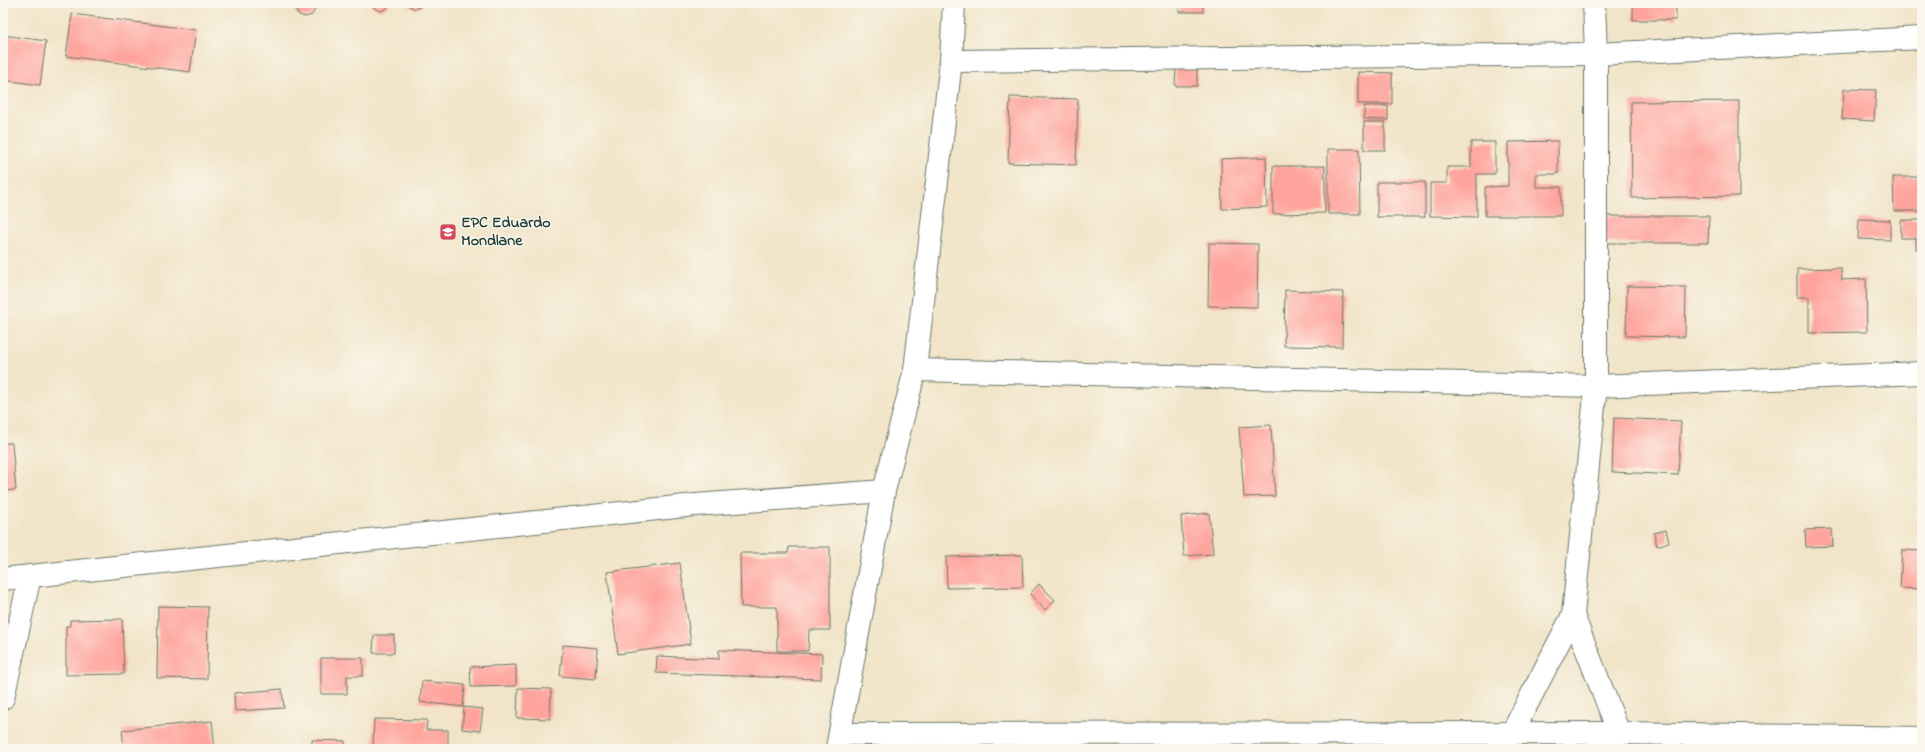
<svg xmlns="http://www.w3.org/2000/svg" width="1925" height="752" font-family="'Indie Flower',sans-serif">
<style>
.building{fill:#fea49d}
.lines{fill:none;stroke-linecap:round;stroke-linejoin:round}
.street-casing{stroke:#687768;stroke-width:24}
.street{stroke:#fff;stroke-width:22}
.labels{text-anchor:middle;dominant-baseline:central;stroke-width:3;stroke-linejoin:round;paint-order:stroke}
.poi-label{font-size:16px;font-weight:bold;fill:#1f3d34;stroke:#fbf7ec;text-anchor:start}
</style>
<rect width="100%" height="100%" fill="#fbf7ec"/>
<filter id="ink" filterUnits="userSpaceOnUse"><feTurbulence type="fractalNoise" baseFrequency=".025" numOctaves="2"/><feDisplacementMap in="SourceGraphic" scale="8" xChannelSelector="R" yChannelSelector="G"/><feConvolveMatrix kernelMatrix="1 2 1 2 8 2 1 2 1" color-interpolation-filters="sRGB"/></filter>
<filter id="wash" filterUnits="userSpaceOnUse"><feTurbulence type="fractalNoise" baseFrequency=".012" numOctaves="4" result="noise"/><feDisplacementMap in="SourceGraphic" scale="16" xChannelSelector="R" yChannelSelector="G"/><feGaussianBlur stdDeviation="0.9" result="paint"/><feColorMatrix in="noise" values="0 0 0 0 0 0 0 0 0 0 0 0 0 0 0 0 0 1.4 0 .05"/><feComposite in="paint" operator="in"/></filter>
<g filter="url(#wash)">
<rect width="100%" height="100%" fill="#f1e4c8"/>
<g id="blocks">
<g class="building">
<path d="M295,3h20v6l-3,6 -7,2 -6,-2 -4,-5z"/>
<path d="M370,3h21l-4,5 -6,3 -7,-3z"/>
<path d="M406,3h18l-2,3 -7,3 -6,-3z"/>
<rect x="1179" y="3" width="24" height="9"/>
<rect x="1633" y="3" width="43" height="17"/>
<path d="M72,14l124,16 -6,42 -124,-16z"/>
<path d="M3,35l43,6 -6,44 -37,-5z"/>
<path d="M1176,67h21v19h-22z"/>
<path d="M1358,72l34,1v31h-34z"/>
<path d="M1844,89l32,1 -2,31 -32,-2z"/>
<path d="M1010,97l68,2 -2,66 -68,-2z"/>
<path d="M1739,101v95l-107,2 -1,-96z"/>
<path d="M1364,106h24v14l-24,-1z"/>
<rect x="1364" y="122" width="21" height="28"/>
<path d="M1558,141v33h-22v13h25v29h-76v-29l23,-1v-44z"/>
<path d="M1471,142h24v32h-18v43l-47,-1v-33h17v-16h24z"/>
<path d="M1328,149h31l1,65h-32z"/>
<path d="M1266,157l1,50 -45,2 -1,-50z"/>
<path d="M1273,166h52v47l-52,1z"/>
<path d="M1893,177h27v34h-26z"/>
<rect x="1377" y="182" width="48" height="35"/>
<path d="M1602,216h107l-1,27h-106z"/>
<path d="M1859,219l31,1v20l-32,-1z"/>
<path d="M1901,220h21v29h-6v-11h-15z"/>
<path d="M1209,243l49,1 -1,63 -49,-1z"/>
<path d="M1841,268l1,12 24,-1 1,53 -58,1v-36h-12v-28z"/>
<path d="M1627,286l59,1 -1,50 -59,-1z"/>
<path d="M1285,290l58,2 -1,55 -58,-1z"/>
<path d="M1614,418l67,3 -3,54 -66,-3z"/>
<path d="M1271,425l4,71 -31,1 -5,-70z"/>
<path d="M3,443h9l4,47 -13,1z"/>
<path d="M1209,513l4,41 -29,2 -3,-40z"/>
<path d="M1832,529l1,17 -27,1 -1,-17z"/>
<path d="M1666,530l3,12 -12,4 -3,-13z"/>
<path d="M789,547h41v83h-21l-1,21h-31v-44h-36l-1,-54h48z"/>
<path d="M1902,550l20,1v38l-22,-1z"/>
<path d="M1022,555l1,32 -76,1 -1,-31z"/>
<path d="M680,563l11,81 -73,10 -11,-82z"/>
<path d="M1039,584l16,16 -10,10 -15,-16z"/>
<path d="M158,606l50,1 -1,72 -50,-1z"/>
<path d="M122,619l2,55 -58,1v-49h4v-6z"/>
<path d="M374,635h20v18h-21z"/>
<path d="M563,645l35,3 -2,31 -36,-3z"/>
<path d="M719,650l103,4 -1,25 -165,-6 1,-17 62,3z"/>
<path d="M321,658h42v18h-16v18h-26z"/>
<path d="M516,665v21l-45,1 -1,-20z"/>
<path d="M422,681l43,4 -2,22 -43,-5z"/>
<path d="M518,688l33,1 -1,30 -33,-1z"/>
<path d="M282,689l2,19 -49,3 -1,-18z"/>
<path d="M464,707l19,2 -3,22 -18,-2z"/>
<path d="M374,719l53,1 -1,10h22v19h-75z"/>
<path d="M212,721l3,28h-30v-2l-61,2 -2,-19z"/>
<path d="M312,740l33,1v8h-33z"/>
<path d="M1694,746l19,2v1h-21z"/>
</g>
</g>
</g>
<g filter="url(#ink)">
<use href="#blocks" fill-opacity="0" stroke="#687768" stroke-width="1"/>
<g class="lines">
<g class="street-casing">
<g id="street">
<path d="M951,61l645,-7 326,-16"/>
<path d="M915,370l681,16 326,-13"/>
<path d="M3,579l692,-74 189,-14"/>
<path d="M1573,615l46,118"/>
<path d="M3,698l27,-122"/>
<path d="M840,734l779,-1 303,5"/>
<path d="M837,748l47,-257 31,-121 36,-309 3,-58"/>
<path d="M1500,749l12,-16 61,-118 23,-229v-332l-2,-51"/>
</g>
</g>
<use href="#street" class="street"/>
</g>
</g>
<defs>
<g id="school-square" transform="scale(0.9)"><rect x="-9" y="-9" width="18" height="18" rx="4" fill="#d1495b" stroke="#fbf7ec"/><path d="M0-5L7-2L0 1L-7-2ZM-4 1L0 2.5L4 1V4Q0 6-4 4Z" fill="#fff"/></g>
</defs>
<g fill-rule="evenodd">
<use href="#school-square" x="448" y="232"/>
</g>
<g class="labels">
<g class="poi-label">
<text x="461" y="223">EPC Eduardo<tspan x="461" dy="18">Mondlane</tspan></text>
</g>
</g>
<rect width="1925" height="752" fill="none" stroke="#fbf7ec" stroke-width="16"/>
</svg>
